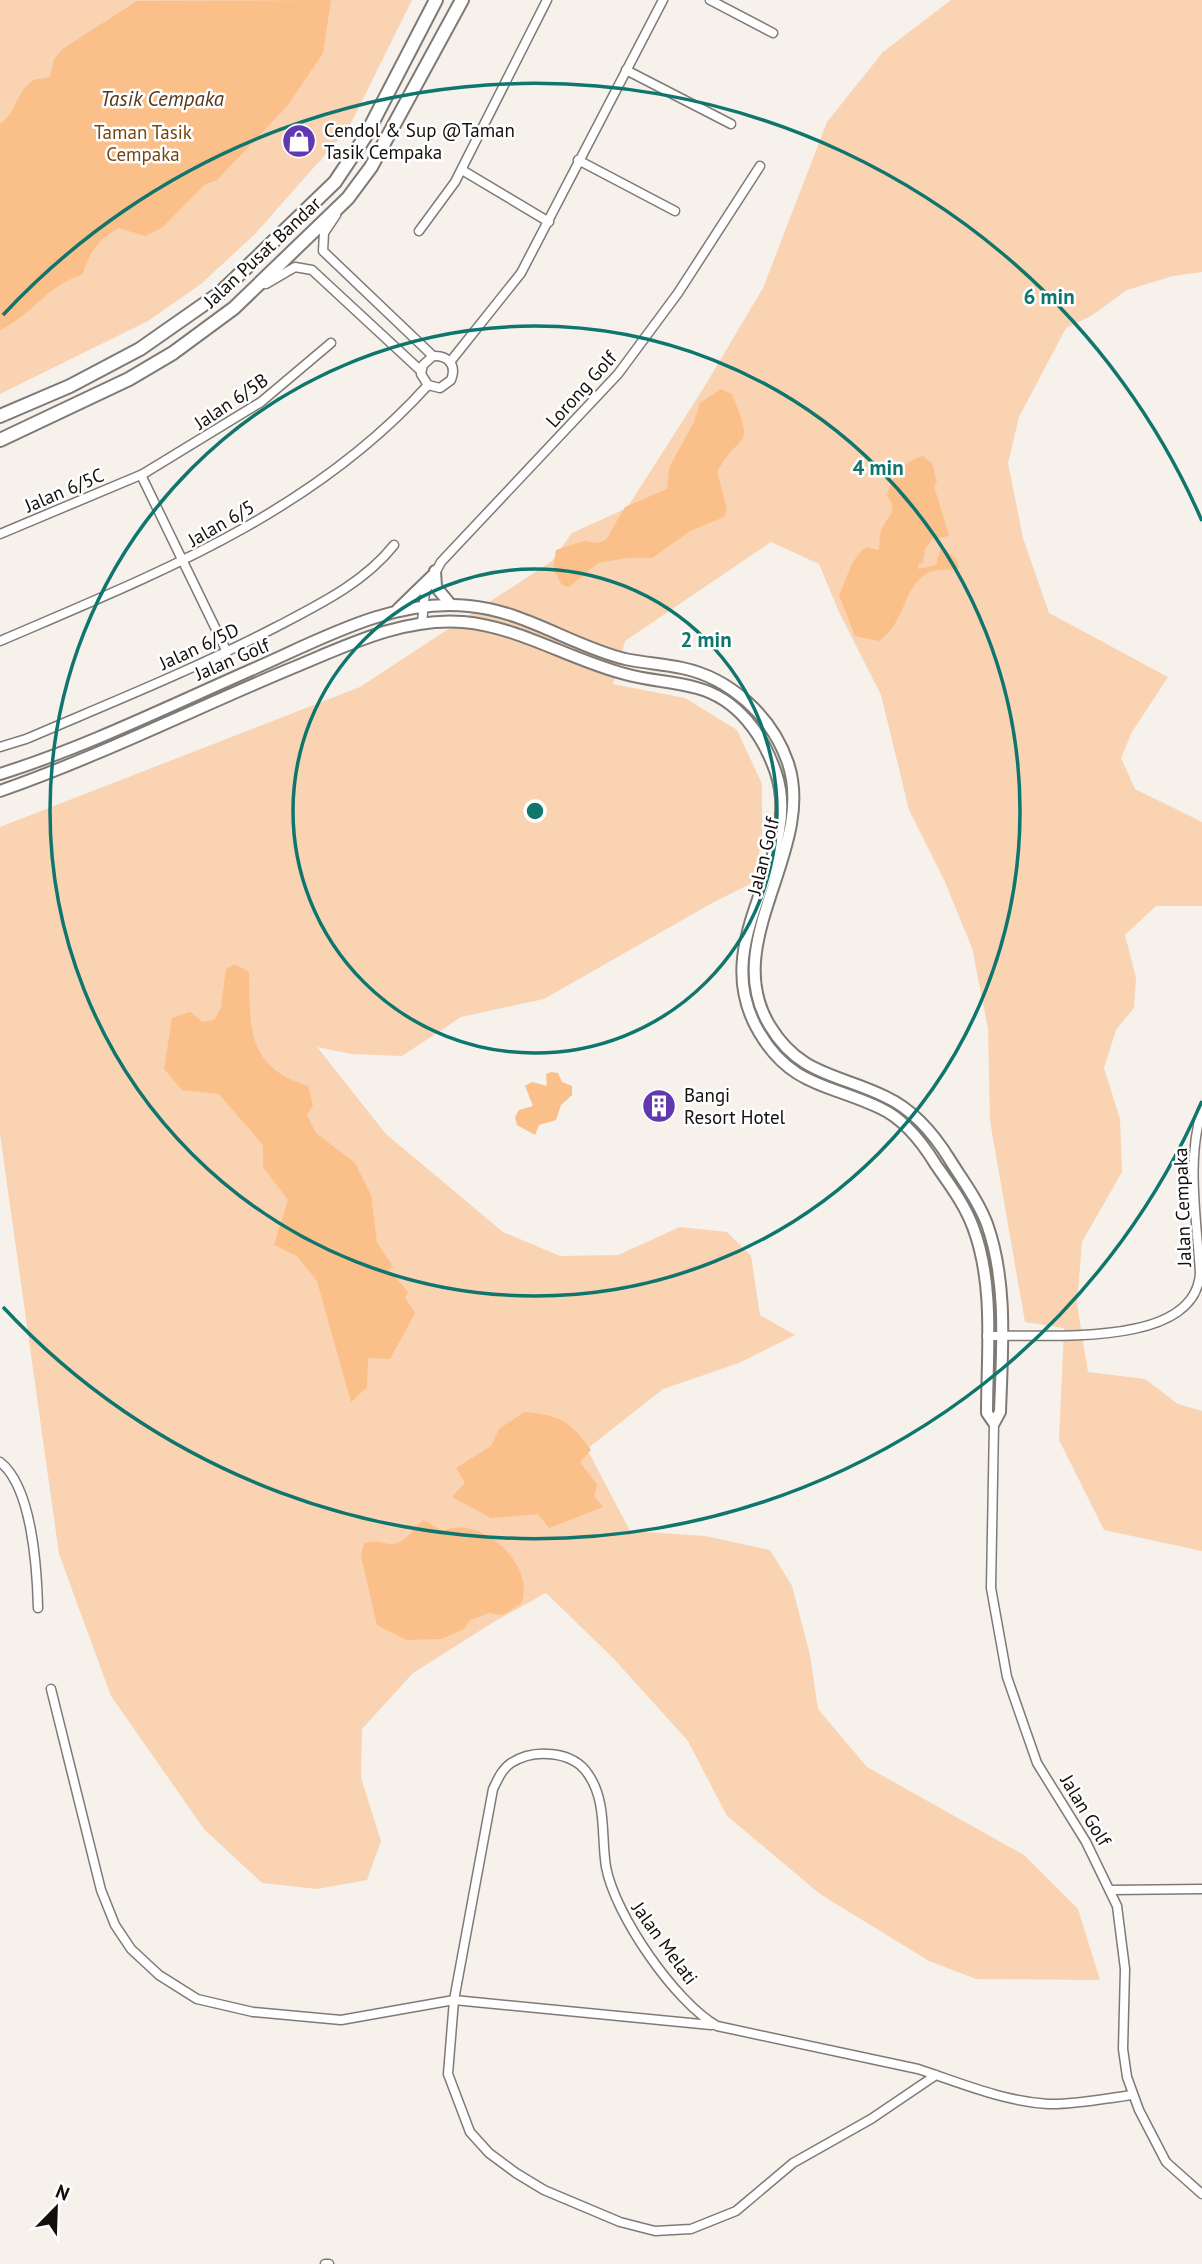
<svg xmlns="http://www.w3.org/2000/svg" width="1202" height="2264" font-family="'PT Sans',sans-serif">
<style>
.green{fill:#f9d3b2}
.water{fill:#fbbf89}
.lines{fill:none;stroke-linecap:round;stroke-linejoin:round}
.minor-casing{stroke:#7f7a75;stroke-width:11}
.tertiary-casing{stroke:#7f7a75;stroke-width:14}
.secondary-casing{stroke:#7f7a75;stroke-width:16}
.minor{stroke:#fff;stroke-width:8}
.tertiary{stroke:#fff;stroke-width:10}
.secondary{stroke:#fff;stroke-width:12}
.ring{fill:none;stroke:#0f766e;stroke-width:3.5}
.labels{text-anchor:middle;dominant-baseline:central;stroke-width:5;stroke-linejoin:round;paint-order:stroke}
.poi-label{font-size:19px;fill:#12100e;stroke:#fff;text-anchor:start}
.park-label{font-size:19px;fill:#764611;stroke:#fff}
.street-label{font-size:19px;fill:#12100e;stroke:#fff}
.water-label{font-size:21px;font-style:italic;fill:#57381b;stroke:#fff}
.centre{fill:#0f766e;stroke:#fff;stroke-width:3.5}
.ring-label{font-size:21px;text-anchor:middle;font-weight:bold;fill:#0f766e;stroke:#fff;stroke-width:5;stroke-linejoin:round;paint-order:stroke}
</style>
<rect width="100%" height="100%" fill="#f7f1ec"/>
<g class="green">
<path d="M0,0h412l-64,129 -94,106 -53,49 -53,37 -148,73z"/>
<path d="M951,0h251v272l-29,4 -46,14 -36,26 -25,12 -47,89 -11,46 15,75 26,75 119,64 -36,55 -11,26 14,31 67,33v84h-46l-31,29 11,43 -2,30 -18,22 -12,38 16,51 2,53 -40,70 -5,62 11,68 57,7 33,25 24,7v140l-98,-21 -45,-90 5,-112 -39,-6 -35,-201 -2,-93 -16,-80 -27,-66 -36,-72 -28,-115 -42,-83 -20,-48 -48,-22 -146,99 -12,43 72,14 52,32 25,54v59l-12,41 -36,18 -170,97 -83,18 -59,39 -51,-2 -34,-7 69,87 117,98 57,24 58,-1 62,-28 47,5 24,24 9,59 35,20 -56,28 -76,26 -76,60 43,82 75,5 65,14 22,36 18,69 8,54 49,58 157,88 54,54 22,71 -124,-1 -47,-18 -109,-67 -93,-78 -39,-75 -74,-82 -68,-66 -49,27 -84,53 -51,56 -1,49 20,63 -14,39 -50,9 -55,-6 -58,-54 -93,-133 -52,-142 -59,-420v-307l360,-140 192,-126 20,-28 55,-25 76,-119 60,-101 64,-166 56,-70z"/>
</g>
<g class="water">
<path d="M331,0l-8,53 -35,52 -71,75 -13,5 -41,42 -18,9 -26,-8c-21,11 -29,24 -37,47 -35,10 -50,40 -82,55v-206c17,-11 16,-34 34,-44 5,-2 11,-1 16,-3l4,-18 10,-11 73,-47z"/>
<path d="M721,389l11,5c24,59 9,34 -15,78l10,37 -3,8 -34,14 -38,27h-25l-29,5 -29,24 -7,-2 -9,-16 3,-19 28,-9 13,2 9,-3 19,-33 42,-18 2,-21 25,-46 6,-19z"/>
<path d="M923,456l9,7 5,20 -3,3 15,50 -17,3 -7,10 -2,14 -5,2v4l18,-4 4,-15c10,3 17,6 19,18 -10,3 -24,0 -33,6 -25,17 -19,46 -47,67l-24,-5 -16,-41c9,-18 11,-35 27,-48l13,3c1,-6 0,-13 2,-18 5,-18 19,-17 6,-37 8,-22 14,-32 36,-39z"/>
<path d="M235,964l14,8c1,56 -3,95 59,114l5,19 -6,10 9,18 39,30 16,32 6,48 15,22 -3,5 19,22 -3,6 10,15 -25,46 -22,-1 -1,29 -16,15 -34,-121 -20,-25 -23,-11 14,-45 -25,-33v-22l-44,-51 -37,-4 -18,-21 8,-51 18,-6 13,10 11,-2 7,-12 5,-39z"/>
<path d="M551,1072l7,1 4,9 10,4v9l-11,10 -5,15 -17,5 -4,10 -18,-10 -2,-8 4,-7 14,-4 -8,-20 7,-4 15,4 -1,-12z"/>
<path d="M524,1412c36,3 46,9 67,38l-11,12 17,23 -3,11 9,11 -54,21 -11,-14 -47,4 -39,-21 13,-14 -9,-15 35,-22 8,-17z"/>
<path d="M423,1520l20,11c31,-14 73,18 80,50 2,6 0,16 -1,22l-20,12 -13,-2 -19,7 -6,9 -23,10 -34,1 -30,-15 -16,-69 3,-13c16,-3 14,0 28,1 12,0 23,-16 31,-24z"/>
</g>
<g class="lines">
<g class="minor-casing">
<g id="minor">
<path d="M710,0l63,33"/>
<path d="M626,70l105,54"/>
<path d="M578,160l97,51"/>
<path d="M462,170l87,52"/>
<path d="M336,215l-12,18 -1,18 110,105c15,-1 24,9 18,24l-11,8 -12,-3 -7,-11 2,-9 10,-9"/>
<path d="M419,231l36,-49 92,-182"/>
<path d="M266,284l29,-17 17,3 109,101"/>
<path d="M450,362l71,-89 142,-273"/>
<path d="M141,475l86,177"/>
<path d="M0,534l143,-60 118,-72 70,-59"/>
<path d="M422,623l3,-31 16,-30 177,-188 60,-81 82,-127"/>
<path d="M0,641c156,-67 312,-127 428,-256"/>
<path d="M0,747l26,-8c84,-36 169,-70 250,-112 42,-22 88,-44 118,-82"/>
<path d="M987,1336c53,-3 208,15 213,-63 -3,-52 -14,-113 2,-163"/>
<path d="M994,1423l-3,165 16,89 30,86 49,79 31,64 8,63 -2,80 4,28 12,33 27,52 36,32"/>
<path d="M0,1462c32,25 37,107 38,146"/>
<path d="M51,1689l50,201 14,35 16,24 28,26 38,24 56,13 88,8 113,-20 257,25"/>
<path d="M1111,1890l91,-1"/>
<path d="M936,2075l-65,44 -78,44 -57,48 -45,18 -36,2 -35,-9 -76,-32 -28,-17 -27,-20 -19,-21 -22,-58 6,-74 39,-211c5,-10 9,-20 18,-26 23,-15 62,-12 77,11 19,27 13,62 18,93 9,48 69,135 111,159l201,43c43,14 84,32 130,35 28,1 58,-6 85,-9"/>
<path d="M325,2264h4"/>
</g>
</g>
<g class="tertiary-casing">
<g id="tertiary">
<path d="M435,571l1,16 15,18"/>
<path d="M398,609l34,-33"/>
<path d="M0,774c86,-27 169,-68 251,-104 69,-30 140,-72 218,-64 56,5 103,40 156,53 19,4 38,5 57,9 48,10 90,48 106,95 29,87 -70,179 -18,263 30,50 70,48 116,71 28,13 48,37 64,63 13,21 28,40 37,64 21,59 15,126 13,188l-6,11 -7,-10c0,-60 8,-128 -14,-186 -8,-22 -23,-42 -37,-62 -14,-23 -32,-46 -56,-57 -50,-24 -89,-21 -121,-76 -55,-93 46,-173 17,-259 -13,-38 -38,-74 -79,-85 -24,-7 -48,-7 -72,-14 -55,-14 -105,-47 -162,-52 -63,-5 -121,26 -178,49 -95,40 -188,86 -285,120"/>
</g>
</g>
<g class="secondary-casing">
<g id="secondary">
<path d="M0,416l70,-30 70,-37 80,-56 115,-111 30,-45 71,-137"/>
<path d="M0,440l129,-61 44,-26 61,-45 114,-110 23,-31 91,-167"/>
</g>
</g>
<use href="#minor" class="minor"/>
<use href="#tertiary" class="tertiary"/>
<use href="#secondary" class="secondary"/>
</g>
<g class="ring">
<circle cx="535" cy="811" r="242"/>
<circle cx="535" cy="811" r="485"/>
<path d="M1202 1101A727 727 0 0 1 3 1307M3 315A727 727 0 0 1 1202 521"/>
</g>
<defs>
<g id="shop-disc" transform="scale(1.75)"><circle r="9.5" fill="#6238b0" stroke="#fff"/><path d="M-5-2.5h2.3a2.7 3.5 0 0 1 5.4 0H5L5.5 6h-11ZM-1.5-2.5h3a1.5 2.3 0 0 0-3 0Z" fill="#fff"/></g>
<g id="building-disc" transform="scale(1.75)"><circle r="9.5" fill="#6238b0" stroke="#fff"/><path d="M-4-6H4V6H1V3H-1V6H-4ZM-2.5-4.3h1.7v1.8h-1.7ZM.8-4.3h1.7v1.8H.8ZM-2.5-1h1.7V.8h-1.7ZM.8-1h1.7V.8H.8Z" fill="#fff"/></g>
</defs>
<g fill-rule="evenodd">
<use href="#shop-disc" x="299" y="141"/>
<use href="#building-disc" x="659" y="1106"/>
</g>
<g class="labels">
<g class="poi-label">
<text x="324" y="130">Cendol &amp; Sup @Taman<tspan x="324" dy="22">Tasik Cempaka</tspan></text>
<text x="684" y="1095">Bangi<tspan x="684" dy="22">Resort Hotel</tspan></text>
</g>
<g class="park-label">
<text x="143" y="132">Taman Tasik<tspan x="143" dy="22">Cempaka</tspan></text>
</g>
<g class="street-label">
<text transform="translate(262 252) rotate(-43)">Jalan Pusat Bandar</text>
<text transform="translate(581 389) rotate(-48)">Lorong Golf</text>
<text transform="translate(231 401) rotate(-34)">Jalan 6/5B</text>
<text transform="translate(64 490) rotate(-23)">Jalan 6/5C</text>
<text transform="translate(221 523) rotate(-30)">Jalan 6/5</text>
<text transform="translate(199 646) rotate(-25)">Jalan 6/5D</text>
<text transform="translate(232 659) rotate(-23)">Jalan Golf</text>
<text transform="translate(763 856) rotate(-76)">Jalan Golf</text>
<text transform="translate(1182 1207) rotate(-92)">Jalan Cempaka</text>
<text transform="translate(1086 1810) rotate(59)">Jalan Golf</text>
<text transform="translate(665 1943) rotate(54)">Jalan Melati</text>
</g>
<g class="water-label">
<text x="162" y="98">Tasik Cempaka</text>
</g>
</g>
<circle cx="535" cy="811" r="10" class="centre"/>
<g class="ring-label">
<text x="1049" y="304">6 min</text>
<text x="878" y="475">4 min</text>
<text x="706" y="647">2 min</text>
</g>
<g transform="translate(56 2208) rotate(23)" stroke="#ffffff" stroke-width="5" paint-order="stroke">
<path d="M0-5L12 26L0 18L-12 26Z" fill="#12100e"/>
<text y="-10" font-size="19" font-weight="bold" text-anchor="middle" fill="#12100e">N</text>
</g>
</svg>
